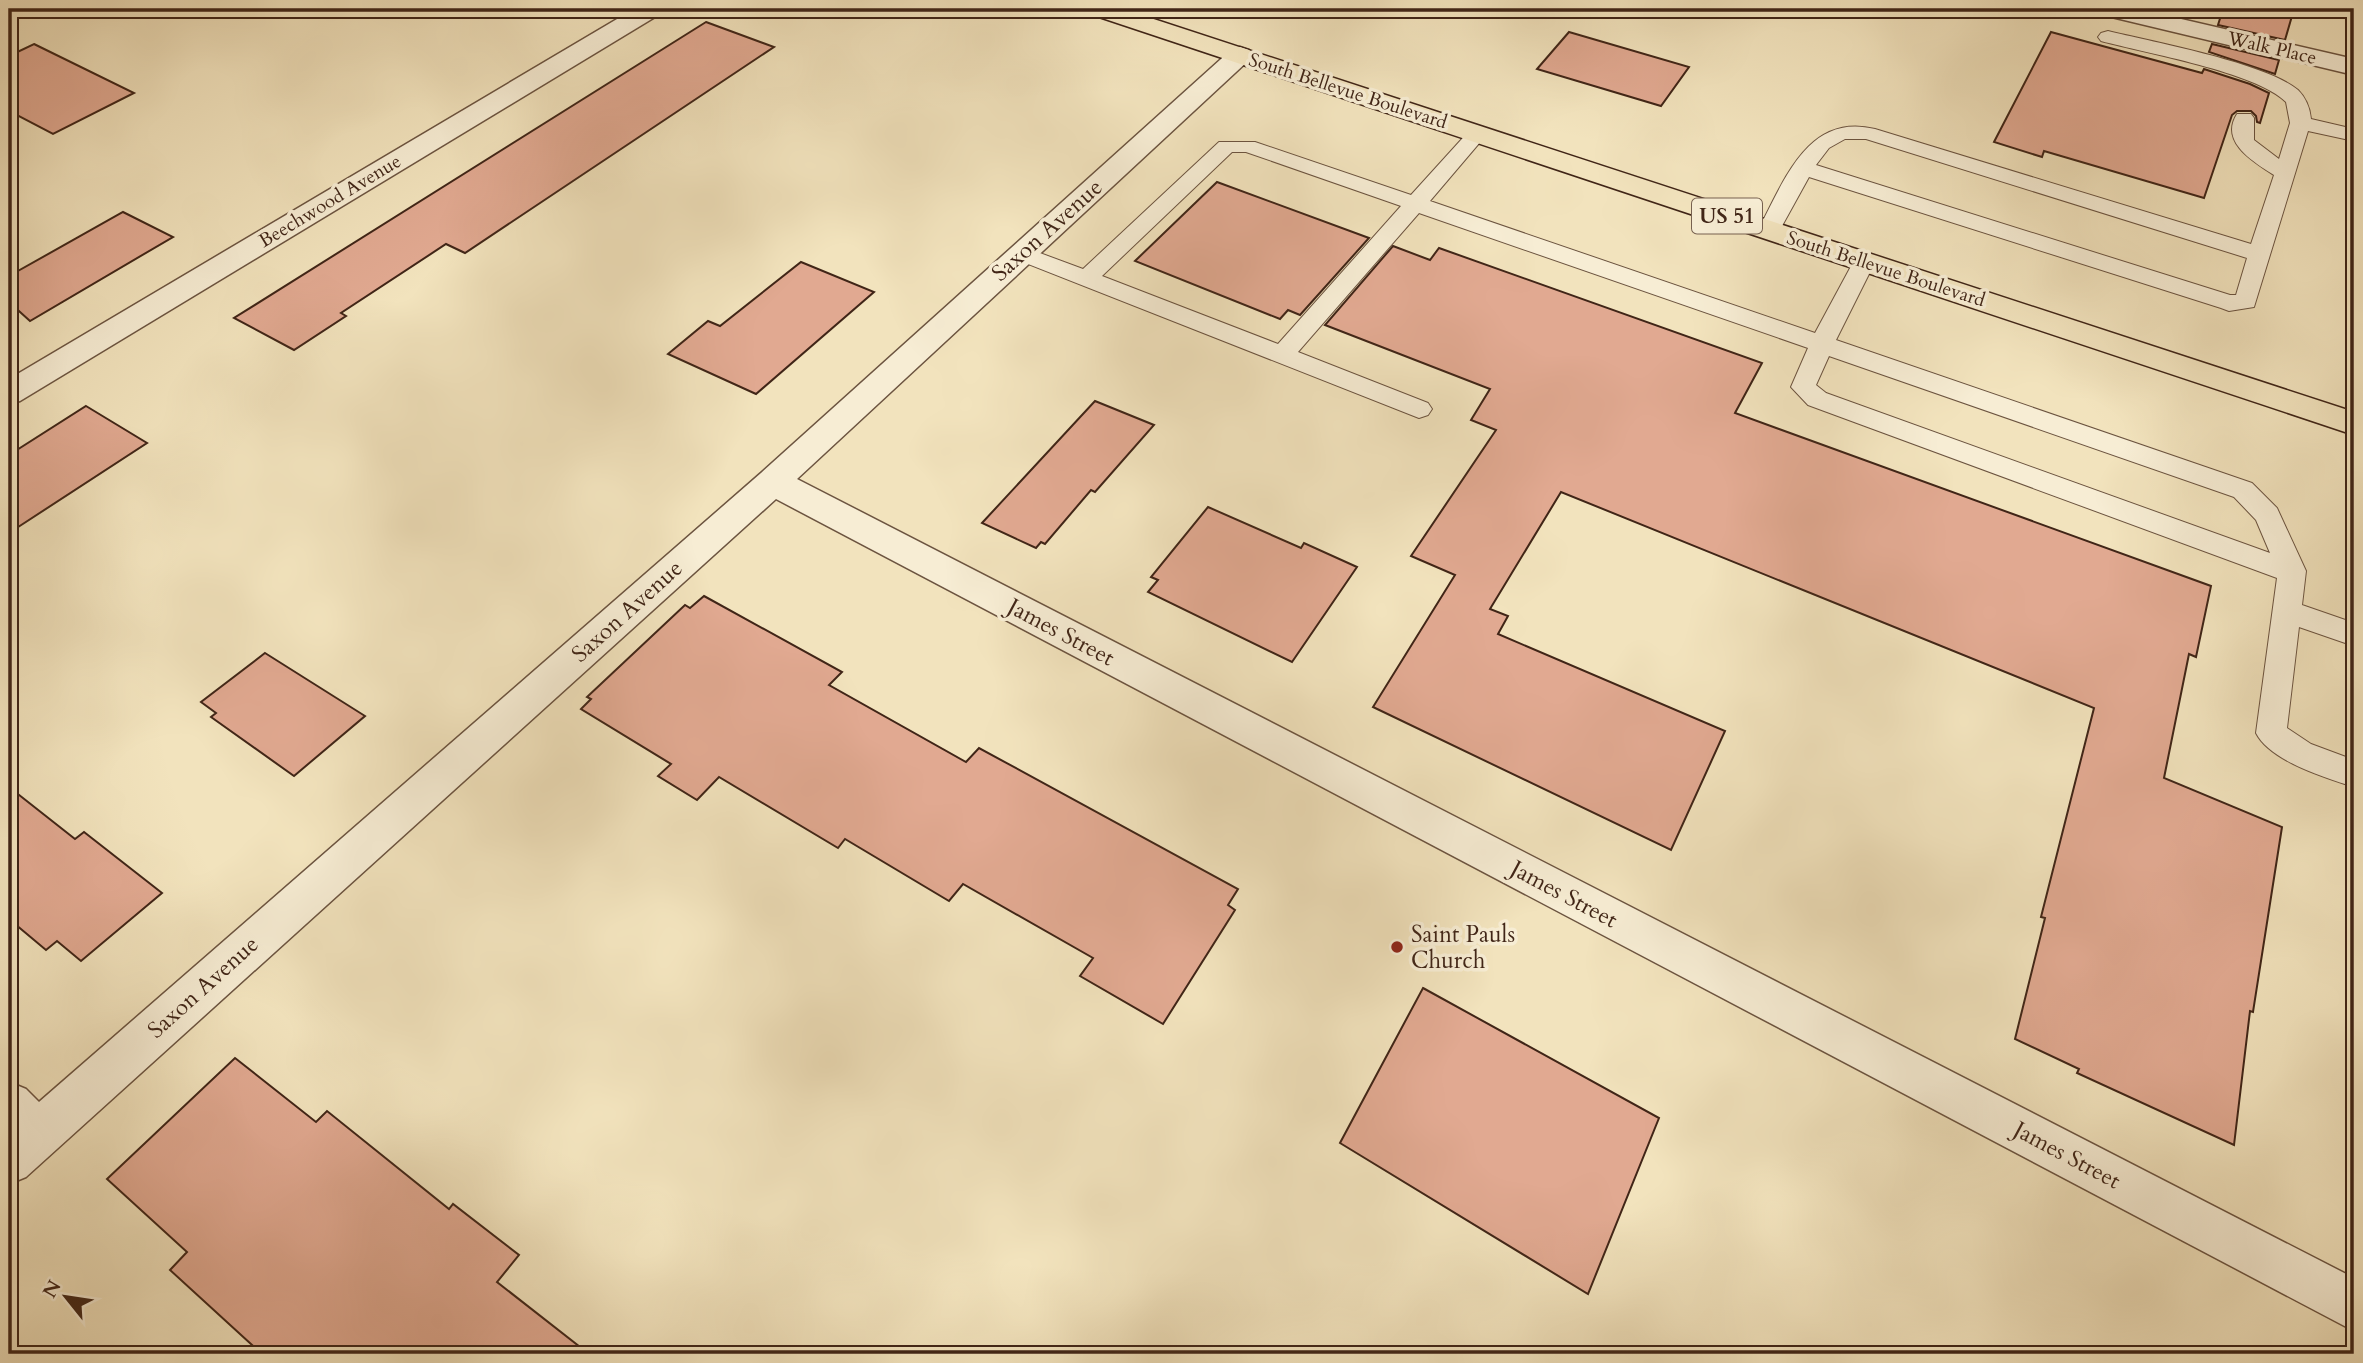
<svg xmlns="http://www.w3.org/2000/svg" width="2363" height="1363" font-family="Cardo,serif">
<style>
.building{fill:#e1a991;stroke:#402517;stroke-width:2}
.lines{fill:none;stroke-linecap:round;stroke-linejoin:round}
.lane-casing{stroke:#6c5440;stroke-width:2}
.street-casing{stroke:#6c5440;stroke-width:3}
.primary-casing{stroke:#402517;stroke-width:3}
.lane{fill:#f7edd4;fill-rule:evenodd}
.street{fill:#f7edd4;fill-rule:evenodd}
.primary{fill:#f2e3bd;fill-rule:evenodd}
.poi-dot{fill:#8f2418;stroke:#f7edd4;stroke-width:2.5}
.labels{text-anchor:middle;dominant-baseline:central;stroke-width:7;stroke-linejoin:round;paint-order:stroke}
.far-street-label{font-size:19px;fill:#402517;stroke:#f7edd4}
.shield{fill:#f7edd4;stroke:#776150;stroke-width:2}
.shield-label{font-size:21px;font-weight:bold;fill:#402517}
.street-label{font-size:23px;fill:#402517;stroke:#f7edd4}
.poi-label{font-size:23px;fill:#402517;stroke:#f7edd4;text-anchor:start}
</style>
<rect width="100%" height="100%" fill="#f2e3bd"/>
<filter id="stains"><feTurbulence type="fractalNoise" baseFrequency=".00286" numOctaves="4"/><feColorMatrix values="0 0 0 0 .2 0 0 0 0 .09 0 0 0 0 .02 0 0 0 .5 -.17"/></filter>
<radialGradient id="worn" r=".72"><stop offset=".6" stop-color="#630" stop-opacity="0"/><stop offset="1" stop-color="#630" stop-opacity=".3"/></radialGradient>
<g class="building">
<path d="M2223,9h71l-9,31 -67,-15z"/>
<path d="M706,22l68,25 -309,206 -19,-9 -105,69 5,3 -52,34 -60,-32z"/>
<path d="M1569,32l120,35 -28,39 -124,-37z"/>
<path d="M2051,32l151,41 2,-4 46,15 19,9 -9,30 -3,-1 -1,-6 -5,-5h-14l-5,4 -28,83 -160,-47 -2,6 -48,-15z"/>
<path d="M34,44l100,49 -81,41 -44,-23v-55z"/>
<path d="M2212,44l67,16 -4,14 -66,-22z"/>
<path d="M1217,182l152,56 -69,77 -12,-5 -8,9 -145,-58z"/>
<path d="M123,212l50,25 -143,84 -21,-19v-26z"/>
<path d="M1393,246l37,14 9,-12 323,115 -27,50 476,173 -15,71 -7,-3 -25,124 118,49 -29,185 -3,-1 -16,134 -157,-72 2,-4 -64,-30 30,-121 -4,-1 53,-209 -533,-216 -71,117 18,7 -10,18 227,97 -54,119 -298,-143 82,-132 -44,-19 85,-126 -25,-10 19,-31 -165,-64z"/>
<path d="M801,262l73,30 -118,102 -88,-40 40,-33 12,5z"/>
<path d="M1095,401l59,24 -59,67 -4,-2 -46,54 -4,-2 -5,6 -54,-25z"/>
<path d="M86,406l61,37 -138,90v-78z"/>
<path d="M1208,507l93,41 3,-5 53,24 -65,95 -144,-70 10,-12 -7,-3z"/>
<path d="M704,596l138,76 -13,13 137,77 13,-14 259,141 -10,16 7,5 -72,114 -83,-48 13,-18 -130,-74 -14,17 -104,-62 -7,9 -119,-71 -22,23 -39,-24 13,-12 -90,-55 10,-10 -4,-2 98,-92 5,3z"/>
<path d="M265,653l100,63 -71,60 -83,-59 5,-4 -15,-11z"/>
<path d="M9,787l66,52 9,-7 78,61 -81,68 -24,-20 -11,9 -37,-31z"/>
<path d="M1423,988l236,130 -71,176 -248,-151z"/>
<path d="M235,1058l81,64 11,-11 122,98 4,-5 66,51 -22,27 92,72h-327l-92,-84 17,-18 -80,-73z"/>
</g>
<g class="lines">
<g class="lane-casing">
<g id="lane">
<path d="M2108,31c45,11 158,32 190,59 8,8 12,18 13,29l43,10v12l-46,-10 -54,176 -25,4 -8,-3 -412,-131 -32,58h-16l-3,-5c26,-48 49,-118 117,-101l376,115 23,-69c-20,-13 -55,-33 -37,-61h14l3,4v22l25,19 11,-36 -4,-21c-30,-30 -141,-49 -185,-61l-3,-4 3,-4zM1845,139h21l381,119 -11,37h-6l-414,-130 13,-17z"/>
<path d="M1477,128l7,2 3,4 -57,67 385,132 41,-76h16l3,5 -39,78 416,143 25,25 29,63 -4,34 52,18v23l-55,-19 -12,101 24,16 43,16v27c-28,-9 -84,-26 -98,-54l21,-155 -469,-173 -17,-18 17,-39 -389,-135 -121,139 130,51 4,6 -4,6 -9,3 -406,-160 -3,-5 3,-5 8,-2 62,23 136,-127h36l156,53 59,-65zM1232,152h14l155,54 -123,138 -176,-68zM1829,356l405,141 22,23 14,33 -444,-160 -10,-8z"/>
</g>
</g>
<g class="street-casing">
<g id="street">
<path d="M634,9h29l-3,5 -640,387 -11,3v-25z"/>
<path d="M2096,9h42l216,50v16l-255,-61z"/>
<path d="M1240,47l9,3 4,5 -4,5 -452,419 1557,799v53l-1578,-832 -750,678 -17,7v-102l17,7 13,13 722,-629 470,-423z"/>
</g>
</g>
<g class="primary-casing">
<path id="primary" d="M1087,9h36l1231,403v23l-1264,-421z"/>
</g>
<use href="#lane" class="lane"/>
<use href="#street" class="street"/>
<use href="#primary" class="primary"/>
</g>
<circle class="poi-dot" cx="1397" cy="947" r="7"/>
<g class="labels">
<g class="far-street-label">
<text transform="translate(2272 48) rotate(13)">Walk Place</text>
<text transform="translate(1348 91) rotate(18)">South Bellevue Boulevard</text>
<text transform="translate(330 201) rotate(-31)">Beechwood Avenue</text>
<text transform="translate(1886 269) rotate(18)">South Bellevue Boulevard</text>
</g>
<rect class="shield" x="1692" y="198.5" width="70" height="35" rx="5"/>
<g class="shield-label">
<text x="1727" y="216">US 51</text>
</g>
<g class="street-label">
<text transform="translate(1047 230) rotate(-42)">Saxon Avenue</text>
<text transform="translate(627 611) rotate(-42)">Saxon Avenue</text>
<text transform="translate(1061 632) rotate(28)">James Street</text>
<text transform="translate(1564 894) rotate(28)">James Street</text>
<text transform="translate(203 987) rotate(-42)">Saxon Avenue</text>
<text transform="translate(2067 1155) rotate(28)">James Street</text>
</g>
<g class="poi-label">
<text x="1411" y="934">Saint Pauls<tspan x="1411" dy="26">Church</tspan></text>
</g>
</g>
<rect width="2363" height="1363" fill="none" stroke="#f2e3bd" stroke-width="35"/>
<rect x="10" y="10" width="2342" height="1342" fill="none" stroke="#402517" stroke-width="3.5"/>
<rect x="18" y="18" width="2328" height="1328" fill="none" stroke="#402517" stroke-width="2"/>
<g transform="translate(66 1297) rotate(300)" stroke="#f7edd4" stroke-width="5" paint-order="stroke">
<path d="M0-5L12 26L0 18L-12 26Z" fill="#402517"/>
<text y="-10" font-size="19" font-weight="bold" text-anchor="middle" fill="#402517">N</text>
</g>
<rect width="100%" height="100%" filter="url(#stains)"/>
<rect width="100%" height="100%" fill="url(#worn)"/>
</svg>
